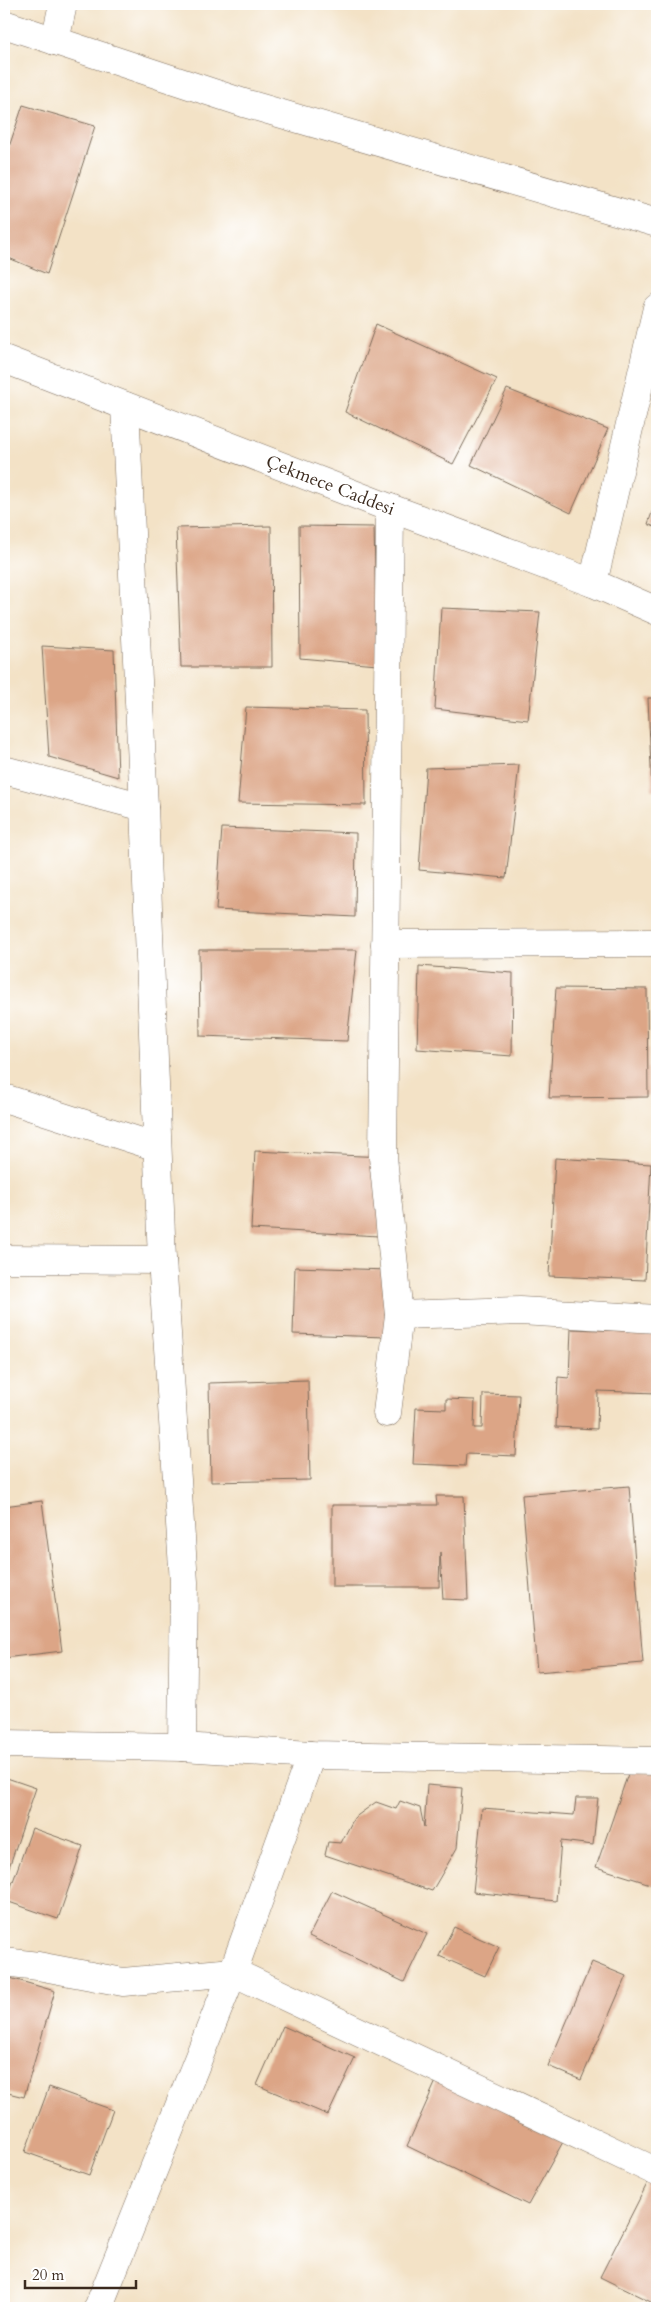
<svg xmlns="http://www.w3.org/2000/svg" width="661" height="2312" font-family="Cardo,serif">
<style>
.building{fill:#dca586}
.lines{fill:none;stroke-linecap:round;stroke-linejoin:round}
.street-casing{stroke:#7b6a59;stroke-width:29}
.secondary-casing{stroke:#7b6a59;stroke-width:29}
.street{stroke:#fff;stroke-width:28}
.secondary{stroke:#fff;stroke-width:28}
.labels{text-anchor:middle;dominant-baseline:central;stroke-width:4;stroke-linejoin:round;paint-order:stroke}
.street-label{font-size:18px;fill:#3b2a1e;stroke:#fff}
</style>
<rect width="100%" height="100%" fill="#fff"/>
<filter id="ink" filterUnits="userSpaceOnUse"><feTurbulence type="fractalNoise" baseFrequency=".02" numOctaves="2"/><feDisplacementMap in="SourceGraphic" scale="10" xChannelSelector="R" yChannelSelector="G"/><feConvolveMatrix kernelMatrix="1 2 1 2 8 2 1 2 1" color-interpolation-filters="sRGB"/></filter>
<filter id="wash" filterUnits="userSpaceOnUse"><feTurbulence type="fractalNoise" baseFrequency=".0096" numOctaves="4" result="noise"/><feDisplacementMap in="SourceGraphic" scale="20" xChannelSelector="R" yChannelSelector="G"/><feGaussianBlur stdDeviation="1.12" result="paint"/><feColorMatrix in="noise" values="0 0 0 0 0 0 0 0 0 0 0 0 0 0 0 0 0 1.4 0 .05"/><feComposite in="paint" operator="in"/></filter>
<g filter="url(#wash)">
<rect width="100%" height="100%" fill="#f3e2c6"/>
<g id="blocks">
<g class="building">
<path d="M23,105l72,21 -48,148 -43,-18v-94z"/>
<path d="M376,324l121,55 -44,85 -108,-52z"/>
<path d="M507,389l101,40 -37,84 -100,-48z"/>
<path d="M657,498v30l-9,-4z"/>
<path d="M271,526l1,141h-91l-5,-139z"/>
<path d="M299,526l75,1 3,138 -77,-7z"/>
<path d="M441,608l99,4 -12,108 -93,-11z"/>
<path d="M42,646l72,4 4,127 -69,-20z"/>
<path d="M648,698h9v92h-5z"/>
<path d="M246,707l119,3 1,95 -128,-2z"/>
<path d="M519,765l-13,113 -87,-8 7,-102z"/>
<path d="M222,828l134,5 -1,84 -139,-7z"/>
<path d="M199,950h158l-10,91 -147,-5z"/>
<path d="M419,966l94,7 -1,83 -95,-7z"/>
<path d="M556,988l91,1 1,108 -99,1z"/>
<path d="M255,1151l128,6 -4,79 -128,-7z"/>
<path d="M555,1158l96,6 -6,116 -96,-4z"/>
<path d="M295,1267l93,3 -2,67 -93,-3z"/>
<path d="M571,1329l86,3v61l-59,-2 -1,38 -41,-2 2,-50 11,1z"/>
<path d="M308,1380l2,100 -99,2 -2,-99z"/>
<path d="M483,1394l36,1 -3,61 -50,-2 -1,12 -52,-2 3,-56 30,1v-10l29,1 -1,28h8z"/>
<path d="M629,1486l14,177 -106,9 -15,-177z"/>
<path d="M436,1496h28l4,104 -25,-1 -3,-47 -1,35h-107v-82h105z"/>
<path d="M42,1501l20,150 -58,7v-152z"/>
<path d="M629,1771l28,4v111l-61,-19z"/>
<path d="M4,1777l32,11 -32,94z"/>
<path d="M427,1785l35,3 -5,60 -25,43 -107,-36 3,-13 13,1 13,-25 22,-16 20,7 4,-8 20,7 4,19z"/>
<path d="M576,1798h22l-5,47 -32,-4 -5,60 -83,-9 9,-84 92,7z"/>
<path d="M32,1828l51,18 -25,73 -52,-18z"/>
<path d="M332,1891l95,43 -23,48 -95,-46z"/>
<path d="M454,1927l45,20 -14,29 -46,-20z"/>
<path d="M592,1962l34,14 -45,104 -33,-14z"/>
<path d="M10,1978l45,13 -31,106 -20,-5v-93z"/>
<path d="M283,2026l72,32 -27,57 -71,-30z"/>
<path d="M441,2070l128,61 -41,74 -121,-59z"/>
<path d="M49,2087l64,23 -24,65 -64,-23z"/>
<path d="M648,2182l9,4v119l-57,-28z"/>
</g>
</g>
</g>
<g filter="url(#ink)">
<use href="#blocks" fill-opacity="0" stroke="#7b6a59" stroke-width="1"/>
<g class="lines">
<g class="street-casing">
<g id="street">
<path d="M4,24l240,79 413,120"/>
<path d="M55,41l8,-37"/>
<path d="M125,406l19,401 18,453 22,322 -2,165"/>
<path d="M593,583l64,-275"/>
<path d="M4,770l140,37"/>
<path d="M385,944l272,-1"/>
<path d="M4,1098l153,49"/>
<path d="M4,1259l158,1"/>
<path d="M399,1315l121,-4 137,8"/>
<path d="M387,1413l12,-98 -16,-158 7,-649"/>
<path d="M4,1744l178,3 129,8 346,6"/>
<path d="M4,1962l34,4 85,16 110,-10 424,200"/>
<path d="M98,2308l135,-336 78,-217"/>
</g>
</g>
<g class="secondary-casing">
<g id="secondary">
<path id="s1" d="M4,359l386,149 203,75 64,28"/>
</g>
</g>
<use href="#street" class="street"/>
<use href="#secondary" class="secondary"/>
</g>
</g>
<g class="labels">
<g class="street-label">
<text stroke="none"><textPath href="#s1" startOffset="350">Çekmece Caddesi</textPath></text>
</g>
</g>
<rect width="661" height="2312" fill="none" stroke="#fff" stroke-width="20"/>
<path d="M25 2280v8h111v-8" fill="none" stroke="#3b2a1e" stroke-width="2.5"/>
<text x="32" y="2280" font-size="15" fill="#3b2a1e" stroke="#ffffff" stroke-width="4" paint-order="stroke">20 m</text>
</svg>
